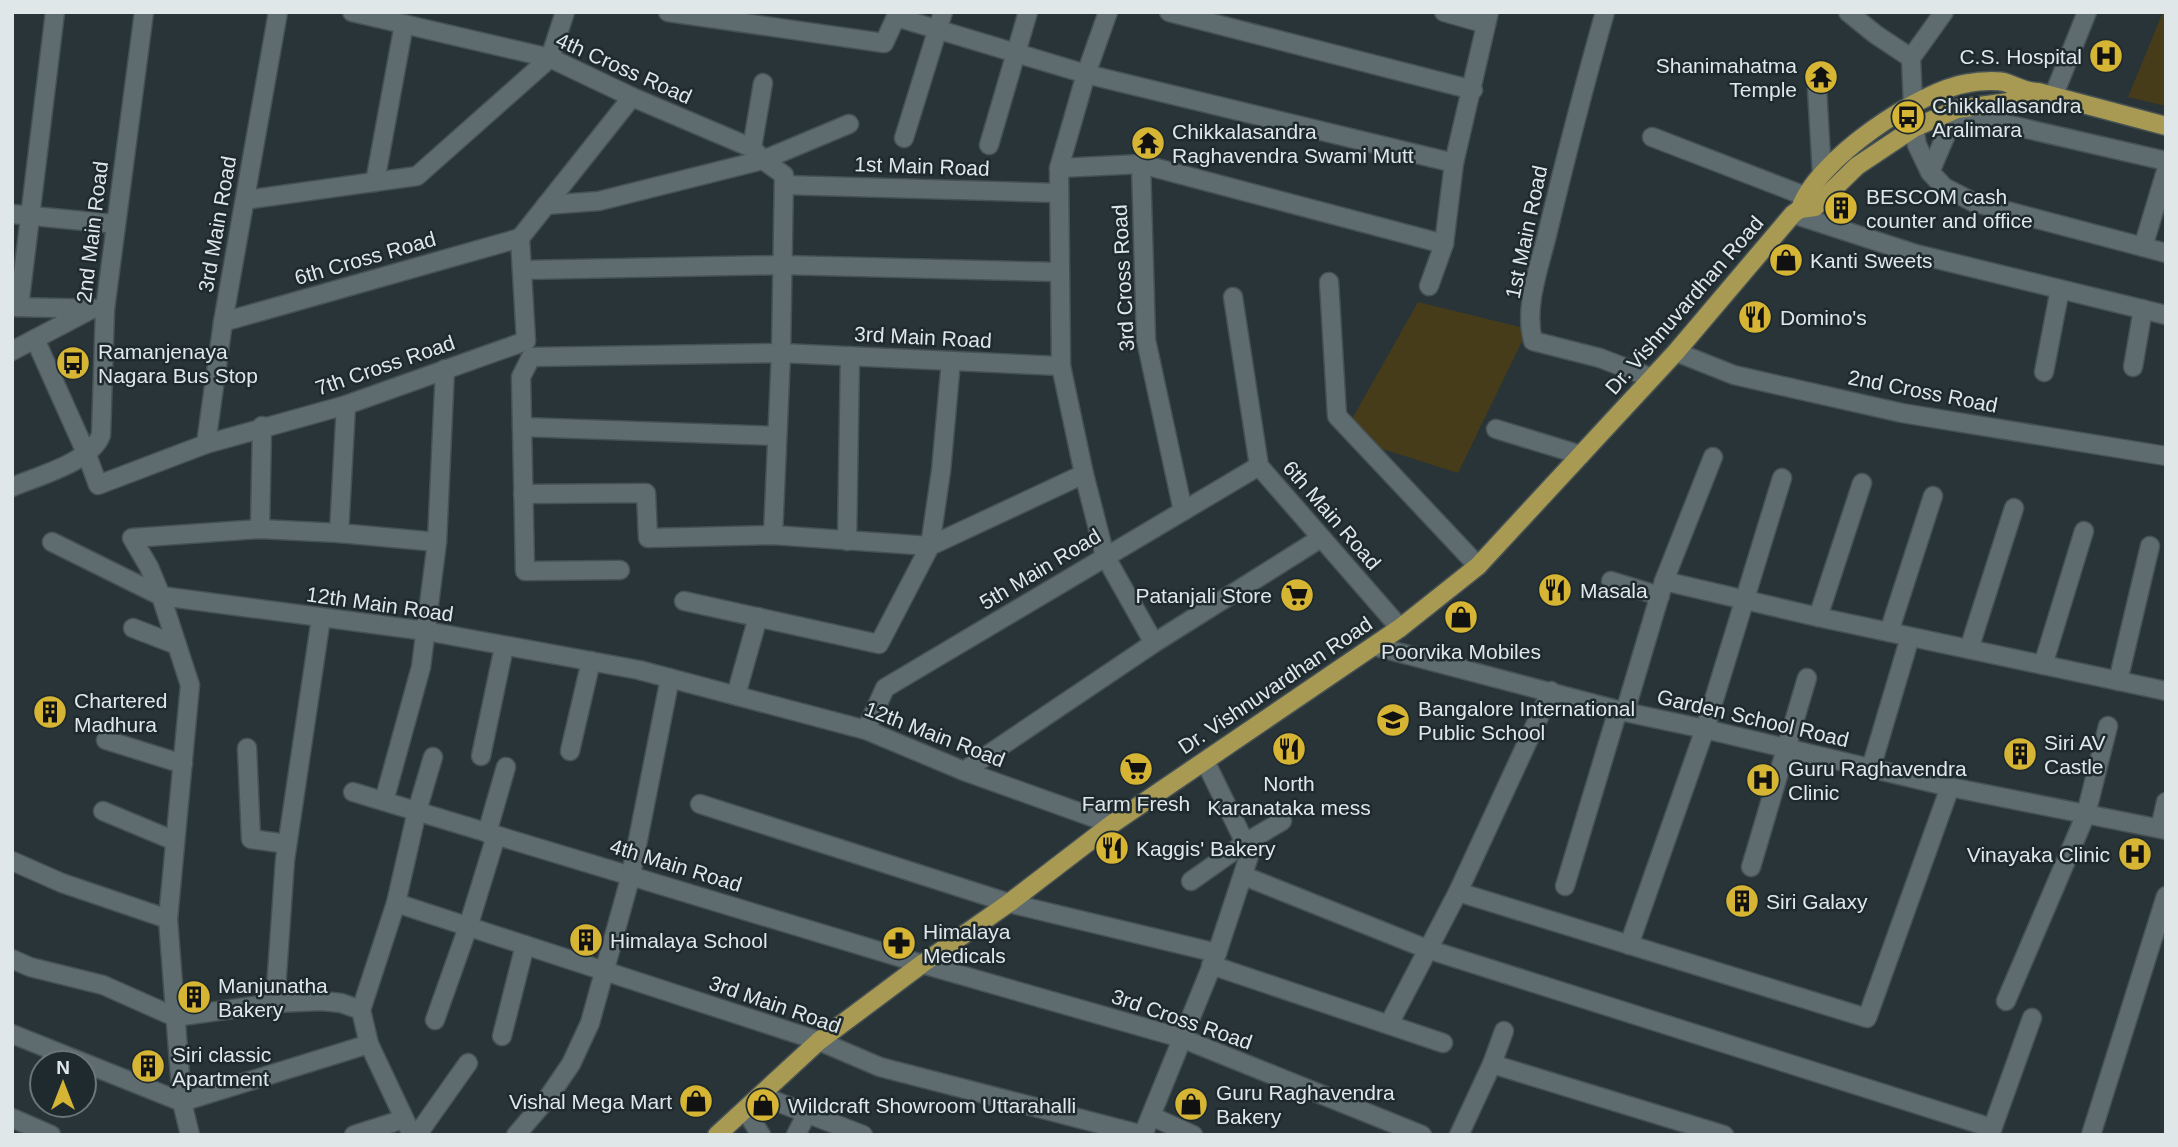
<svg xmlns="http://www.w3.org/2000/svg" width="2178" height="1147" font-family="Arial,sans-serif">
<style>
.green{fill:#463c1a}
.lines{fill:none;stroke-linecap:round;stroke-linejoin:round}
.minor-casing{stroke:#465154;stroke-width:21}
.major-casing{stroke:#465154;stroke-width:21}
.minor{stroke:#5e6c70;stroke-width:18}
.major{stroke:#a89a52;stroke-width:18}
.labels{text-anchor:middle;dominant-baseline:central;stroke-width:5;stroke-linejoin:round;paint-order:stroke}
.poi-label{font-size:21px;fill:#dfe7e9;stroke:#1e2a2e;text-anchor:start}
.street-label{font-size:21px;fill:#dfe7e9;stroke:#1e2a2e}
</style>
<rect width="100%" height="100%" fill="#283438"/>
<g class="green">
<path d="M2163,12h3v94l-38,-9z"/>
<path d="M1418,302l110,27 -70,144 -88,-28 -18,-26z"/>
</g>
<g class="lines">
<g class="minor-casing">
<g id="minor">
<path d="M352,12l198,46 82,39 120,51 11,12 21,15 -3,178 -8,182"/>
<path d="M668,12l216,31 12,-26 190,57 368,89"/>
<path d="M1108,12l-22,62 -27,94 2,198 23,108 21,82 49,87"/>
<path d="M1169,12l304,78"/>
<path d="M1444,12l42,12"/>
<path d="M1605,12c-21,74 -40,148 -58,223 -8,33 -23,72 -14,106l67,17 52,20"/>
<path d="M1848,12l27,22 36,24"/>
<path d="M1944,12l-33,46 3,70 3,17 13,27 14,15 29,15 193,51"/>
<path d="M1817,89l5,85"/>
<path d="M2053,97l34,-85"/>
<path d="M1652,137l153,59"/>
<path d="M904,138l39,-126"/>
<path d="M989,145l39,-133"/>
<path d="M752,148l11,-65"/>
<path d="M1141,164l5,176 37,171"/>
<path d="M1059,168l82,-4 303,80 10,-81 35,-151"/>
<path d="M1930,172l24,-56 8,-2 204,47"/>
<path d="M375,182l29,-158"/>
<path d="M784,185l275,8"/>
<path d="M245,200l172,-24 133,-118 15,-46"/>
<path d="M546,205l53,-4 164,-41 86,-36"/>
<path d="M12,214l103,10"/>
<path d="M1793,214l123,40 250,61"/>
<path d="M2143,247l23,-76"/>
<path d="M522,270l260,-5 278,7"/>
<path d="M1329,282l8,134 141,150"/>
<path d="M1429,286l15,-42"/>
<path d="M1233,297l26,169 141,162"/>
<path d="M12,307l93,2"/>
<path d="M19,307l36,-295"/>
<path d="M223,322l297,-84"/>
<path d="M35,339l52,116 11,30 108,-41 140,-39 180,-64 -6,-103 112,-141"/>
<path d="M12,351l78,-41"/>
<path d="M1676,352l58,23 168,38 264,43"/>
<path d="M2133,367l10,-58"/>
<path d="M2044,372l16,-83"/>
<path d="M522,427l255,9"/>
<path d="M1496,429l85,26"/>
<path d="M206,444l17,-122 55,-310"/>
<path d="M12,487c26,-11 79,-25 89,-52l4,-126 39,-297"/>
<path d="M523,494l123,-1 2,45 125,-3 157,11 154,-72"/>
<path d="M260,529l2,-103"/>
<path d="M339,533l7,-128"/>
<path d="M847,541l3,-185"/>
<path d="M52,542l109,54 -12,-29 -17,-29 128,-9 79,4 98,9"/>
<path d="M620,570l-95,1 -4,-194 10,-20 250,-4 280,13"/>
<path d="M1611,581l49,15"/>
<path d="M1664,581l154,36 348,74"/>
<path d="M684,601l195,43 51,-98 11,-75 10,-110"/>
<path d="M1818,617l44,-134"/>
<path d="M133,628l44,17"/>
<path d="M1889,632l44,-136"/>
<path d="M1374,646l251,66 80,17 245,58 216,43"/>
<path d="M1969,649l45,-141"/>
<path d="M2043,665l41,-134"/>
<path d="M2118,681l32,-135"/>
<path d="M736,695l22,-78"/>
<path d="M1625,712l39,-131 49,-124"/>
<path d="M866,730l19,-42 374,-222"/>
<path d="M106,740l77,24"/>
<path d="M247,748l4,91 36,5"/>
<path d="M570,751l21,-90"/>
<path d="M481,756l23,-109"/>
<path d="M1871,768l39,-131"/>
<path d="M964,771l190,-128 167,-105"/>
<path d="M353,792l569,172 259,74 241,97"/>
<path d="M384,801l37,-134 16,-125 8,-173"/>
<path d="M700,804l309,99 208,50"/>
<path d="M103,811l72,30"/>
<path d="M2160,828l6,-26"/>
<path d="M487,833l19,-66"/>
<path d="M12,861l50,22 106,36"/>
<path d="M1751,867l56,-189"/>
<path d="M1244,876l183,73 565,179"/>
<path d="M1191,881l54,-38 37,-22"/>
<path d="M1565,886l53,-176"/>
<path d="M1458,892l409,126 83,-231"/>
<path d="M396,903l423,138 61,26 263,68"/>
<path d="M1629,945l76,-216 77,-251"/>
<path d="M12,959l18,8 73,18 72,32 100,-14 47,-2 19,2 20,7"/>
<path d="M1211,965l232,78"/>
<path d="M2006,1001l80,-187 22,-88"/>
<path d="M275,1003l10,-143 36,-242"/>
<path d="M435,1020l33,-93 28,-91"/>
<path d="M1389,1024l69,-132 93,-201"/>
<path d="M12,1034l170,68 187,-58"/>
<path d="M502,1036l23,-91"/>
<path d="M1492,1064l12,-33"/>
<path d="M762,1096l101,39"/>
<path d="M745,1110l16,25"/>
<path d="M1151,1116l42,19"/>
<path d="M12,1118l39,17"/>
<path d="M190,1135l-8,-33 -14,-183 22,-234 -29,-89 265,35 213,39 227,60 98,41 148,53"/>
<path d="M354,1135l50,-16"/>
<path d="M412,1135l-43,-91 -8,-34 35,-107 21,-92 16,-54"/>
<path d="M417,1135l51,-72"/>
<path d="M516,1135l31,-36 24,-35 19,-41 41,-148 39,-197"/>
<path d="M796,1135l11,-22"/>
<path d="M1143,1135l74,-182 33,-100 -45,-92"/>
<path d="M1459,1135l33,-71 232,71"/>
<path d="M1990,1135l42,-117"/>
<path d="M2091,1135l75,-239"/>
</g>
</g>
<g class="major-casing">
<g id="major">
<path d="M1800,209c16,-49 119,-119 169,-126 11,-2 29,-3 38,0 12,4 18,9 31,9l128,34"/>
<path d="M717,1135l102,-94 103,-77 87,-61 103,-79 288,-196 78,-62 198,-214 117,-138 7,-5 15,-2 42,-41 57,-38 43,-19 52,-7 16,-10"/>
</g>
</g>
<use href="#minor" class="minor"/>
<use href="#major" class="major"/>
</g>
<defs>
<g id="hospital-disc" transform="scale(1.75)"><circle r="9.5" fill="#d6b534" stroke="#1e2a2e"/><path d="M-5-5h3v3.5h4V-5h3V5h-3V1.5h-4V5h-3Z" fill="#111"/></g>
<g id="temple-disc" transform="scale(1.75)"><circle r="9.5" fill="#d6b534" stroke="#1e2a2e"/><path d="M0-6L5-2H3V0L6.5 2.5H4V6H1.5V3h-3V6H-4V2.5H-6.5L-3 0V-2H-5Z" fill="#111"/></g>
<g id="bus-disc" transform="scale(1.75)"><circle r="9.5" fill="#d6b534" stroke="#1e2a2e"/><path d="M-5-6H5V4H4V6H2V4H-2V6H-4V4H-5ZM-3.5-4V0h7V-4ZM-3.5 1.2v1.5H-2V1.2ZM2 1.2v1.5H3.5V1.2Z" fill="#111"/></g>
<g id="building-disc" transform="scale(1.75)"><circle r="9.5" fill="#d6b534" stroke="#1e2a2e"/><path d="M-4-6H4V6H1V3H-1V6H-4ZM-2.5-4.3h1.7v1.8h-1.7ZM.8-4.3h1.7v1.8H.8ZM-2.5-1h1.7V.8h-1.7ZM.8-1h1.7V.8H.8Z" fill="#111"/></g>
<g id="shop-disc" transform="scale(1.75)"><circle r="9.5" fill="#d6b534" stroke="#1e2a2e"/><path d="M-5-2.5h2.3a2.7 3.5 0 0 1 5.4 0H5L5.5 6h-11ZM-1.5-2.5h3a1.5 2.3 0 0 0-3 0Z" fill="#111"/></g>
<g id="restaurant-disc" transform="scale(1.75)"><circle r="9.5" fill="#d6b534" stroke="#1e2a2e"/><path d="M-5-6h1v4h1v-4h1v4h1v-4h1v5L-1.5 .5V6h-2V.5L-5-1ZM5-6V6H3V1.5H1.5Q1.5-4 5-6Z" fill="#111"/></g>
<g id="supermarket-disc" transform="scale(1.75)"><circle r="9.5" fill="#d6b534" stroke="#1e2a2e"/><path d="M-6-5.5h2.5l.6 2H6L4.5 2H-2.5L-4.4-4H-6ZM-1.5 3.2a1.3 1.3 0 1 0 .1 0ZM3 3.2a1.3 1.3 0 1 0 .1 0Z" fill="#111"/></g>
<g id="school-disc" transform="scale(1.75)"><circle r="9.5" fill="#d6b534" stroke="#1e2a2e"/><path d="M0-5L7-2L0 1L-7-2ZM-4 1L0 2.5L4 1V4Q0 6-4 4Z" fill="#111"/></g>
<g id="pharmacy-disc" transform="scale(1.75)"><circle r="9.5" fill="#d6b534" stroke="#1e2a2e"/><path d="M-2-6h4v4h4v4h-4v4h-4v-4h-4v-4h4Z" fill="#111"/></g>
</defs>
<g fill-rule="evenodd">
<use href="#hospital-disc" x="2106" y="56"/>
<use href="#temple-disc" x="1821" y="77"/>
<use href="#bus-disc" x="1908" y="117"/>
<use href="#temple-disc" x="1148" y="143"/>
<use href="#building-disc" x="1841" y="208"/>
<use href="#shop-disc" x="1786" y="260"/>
<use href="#restaurant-disc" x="1755" y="317"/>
<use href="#bus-disc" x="73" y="363"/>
<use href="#restaurant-disc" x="1555" y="590"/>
<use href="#supermarket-disc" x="1297" y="595"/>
<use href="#shop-disc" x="1461" y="617"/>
<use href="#building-disc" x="50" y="712"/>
<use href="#school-disc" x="1393" y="720"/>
<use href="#restaurant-disc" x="1289" y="749"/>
<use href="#building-disc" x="2020" y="754"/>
<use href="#supermarket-disc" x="1136" y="769"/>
<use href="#hospital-disc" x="1763" y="780"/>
<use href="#restaurant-disc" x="1112" y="848"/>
<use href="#hospital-disc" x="2135" y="854"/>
<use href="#building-disc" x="1742" y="901"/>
<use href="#building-disc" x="586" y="940"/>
<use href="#pharmacy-disc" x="899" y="943"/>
<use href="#building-disc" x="194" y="997"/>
<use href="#building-disc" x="148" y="1066"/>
<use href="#shop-disc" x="696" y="1101"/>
<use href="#shop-disc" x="1191" y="1104"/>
<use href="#shop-disc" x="763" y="1105"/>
</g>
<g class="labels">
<g class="poi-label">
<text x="2082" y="56" text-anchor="end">C.S. Hospital</text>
<text x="1797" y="65" text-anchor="end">Shanimahatma<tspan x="1797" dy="24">Temple</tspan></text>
<text x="1932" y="105">Chikkallasandra<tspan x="1932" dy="24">Aralimara</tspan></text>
<text x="1172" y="131">Chikkalasandra<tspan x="1172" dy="24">Raghavendra Swami Mutt</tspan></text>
<text x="1866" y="196">BESCOM cash<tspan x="1866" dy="24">counter and office</tspan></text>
<text x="1810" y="260">Kanti Sweets</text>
<text x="1780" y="317">Domino's</text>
<text x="98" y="351">Ramanjenaya<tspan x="98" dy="24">Nagara Bus Stop</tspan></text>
<text x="1580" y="590">Masala</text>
<text x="1272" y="595" text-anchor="end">Patanjali Store</text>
<text x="1461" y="651" text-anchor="middle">Poorvika Mobiles</text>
<text x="74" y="700">Chartered<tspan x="74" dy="24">Madhura</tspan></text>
<text x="1418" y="708">Bangalore International<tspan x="1418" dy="24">Public School</tspan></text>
<text x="2044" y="742">Siri AV<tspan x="2044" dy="24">Castle</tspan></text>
<text x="1788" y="768">Guru Raghavendra<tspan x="1788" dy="24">Clinic</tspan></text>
<text x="1289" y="783" text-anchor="middle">North<tspan x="1289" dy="24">Karanataka mess</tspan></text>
<text x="1136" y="803" text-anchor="middle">Farm Fresh</text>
<text x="1136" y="848">Kaggis' Bakery</text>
<text x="2110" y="854" text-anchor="end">Vinayaka Clinic</text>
<text x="1766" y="901">Siri Galaxy</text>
<text x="923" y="931">Himalaya<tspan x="923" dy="24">Medicals</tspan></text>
<text x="610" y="940">Himalaya School</text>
<text x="218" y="985">Manjunatha<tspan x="218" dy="24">Bakery</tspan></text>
<text x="172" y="1054">Siri classic<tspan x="172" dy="24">Apartment</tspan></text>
<text x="1216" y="1092">Guru Raghavendra<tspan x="1216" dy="24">Bakery</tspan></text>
<text x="672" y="1101" text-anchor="end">Vishal Mega Mart</text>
<text x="788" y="1105">Wildcraft Showroom Uttarahalli</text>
</g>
<g class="street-label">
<text transform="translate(624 68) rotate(24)">4th Cross Road</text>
<text transform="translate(922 166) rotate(2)">1st Main Road</text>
<text transform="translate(217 224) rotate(-80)">3rd Main Road</text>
<text transform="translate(92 232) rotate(-83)">2nd Main Road</text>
<text transform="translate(1526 232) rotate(-78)">1st Main Road</text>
<text transform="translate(365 258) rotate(-16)">6th Cross Road</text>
<text transform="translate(1123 278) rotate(-93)">3rd Cross Road</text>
<text transform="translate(1684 305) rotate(-49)">Dr. Vishnuvardhan Road</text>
<text transform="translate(923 337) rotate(3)">3rd Main Road</text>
<text transform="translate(385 365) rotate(-19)">7th Cross Road</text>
<text transform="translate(1923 391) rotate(11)">2nd Cross Road</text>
<text transform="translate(1332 515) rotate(49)">6th Main Road</text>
<text transform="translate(1040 569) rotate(-31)">5th Main Road</text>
<text transform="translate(380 604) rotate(8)">12th Main Road</text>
<text transform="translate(1275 685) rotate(-34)">Dr. Vishnuvardhan Road</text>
<text transform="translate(1753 718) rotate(13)">Garden School Road</text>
<text transform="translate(935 734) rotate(21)">12th Main Road</text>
<text transform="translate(676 865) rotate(17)">4th Main Road</text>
<text transform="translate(775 1004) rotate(19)">3rd Main Road</text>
<text transform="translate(1182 1019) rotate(19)">3rd Cross Road</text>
</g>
</g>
<rect width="2178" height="1147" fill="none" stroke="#dfe7e9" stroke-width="28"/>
<g transform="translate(63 1084)"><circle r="33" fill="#1e2a2e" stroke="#6b7679" stroke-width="2"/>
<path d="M0-5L12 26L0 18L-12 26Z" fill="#d6b534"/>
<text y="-10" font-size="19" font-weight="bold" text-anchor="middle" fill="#dfe7e9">N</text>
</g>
</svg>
